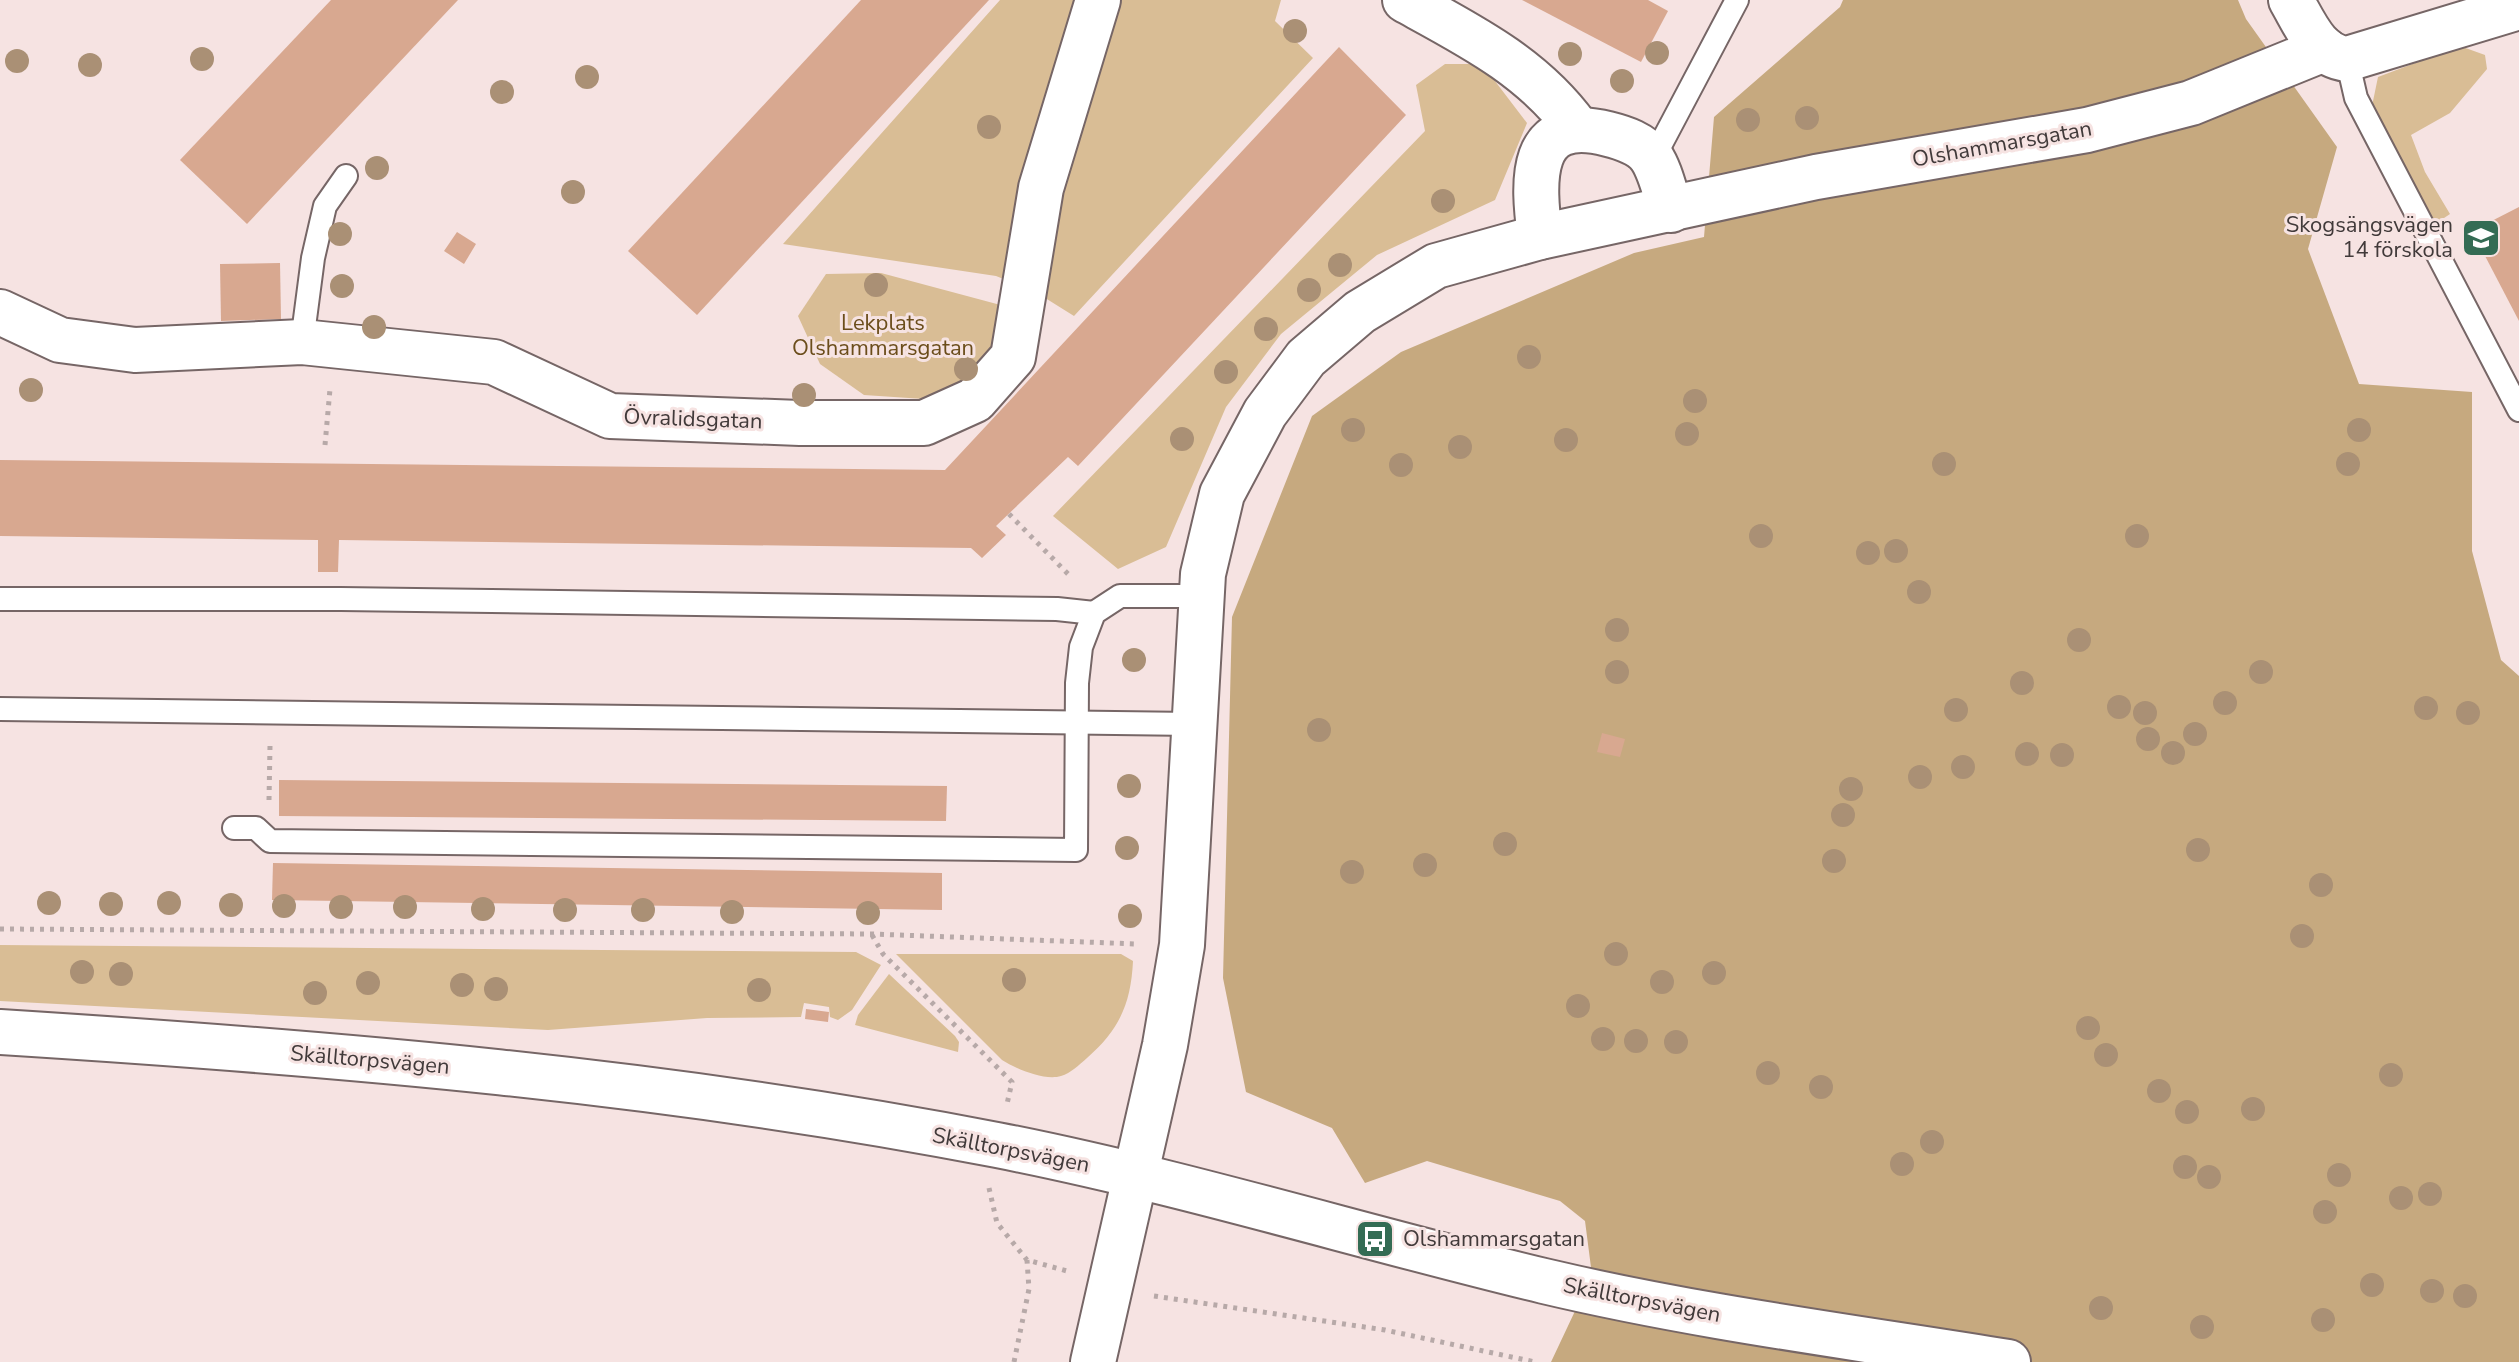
<svg xmlns="http://www.w3.org/2000/svg" width="2519" height="1362" font-family="'Nunito Sans',sans-serif">
<style>
.green{fill:#d9bd95}
.forest{fill:#c6a97f}
.building{fill:#d8a890}
.lines{fill:none;stroke-linecap:round;stroke-linejoin:round}
.lane-casing{stroke:#766666;stroke-width:26}
.street-casing{stroke:#766666;stroke-width:48}
.secondary-casing{stroke:#766666;stroke-width:48}
.path{stroke:#b7a9a8;stroke-width:5;stroke-dasharray:4 6;stroke-linecap:butt}
.lane{stroke:#fff;stroke-width:22}
.street{stroke:#fff;stroke-width:44}
.secondary{stroke:#fff;stroke-width:44}
.tree{fill:#aa9075}
.labels{text-anchor:middle;dominant-baseline:central;stroke-width:6;stroke-linejoin:round;paint-order:stroke}
.street-label{font-size:22px;fill:#413a3a;stroke:#f6e3e2}
.poi-label{font-size:22px;fill:#413a3a;stroke:#f6e3e2;text-anchor:end}
.park-label{font-size:22px;fill:#6b4d1b;stroke:#f6e3e2}
</style>
<rect width="100%" height="100%" fill="#f6e3e2"/>
<g class="green">
<path d="M1000,0h281l-6,21 38,37 -239,258 -40,-25 -38,-15 -213,-32z"/>
<path d="M2460,46l25,9 2,14 -37,44 -39,22 14,37 25,42 -18,12 -60,-120 6,-29z"/>
<path d="M1445,64h37l45,59 -32,77 -118,55 -96,79 -55,73 -60,140 -48,22 -65,-53 372,-385 -9,-46z"/>
<path d="M881,273l127,34 -5,51 -64,42 -75,-5 -44,-31 -22,-48 28,-42z"/>
<path d="M0,945l856,7 25,13 -29,45 -14,10 -8,-3 -1,-10 -25,-4 -3,14 -94,1 -159,12 -548,-29z"/>
<path d="M896,954h225l12,7c-2,43 -14,69 -46,97 -8,7 -16,15 -26,18 -16,5 -45,-7 -59,-16z"/>
<path d="M889,974l66,62 4,6 -1,10 -103,-27 3,-10z"/>
</g>
<path class="forest" d="M1843,0h395l8,19 91,128 -29,102 51,135 113,8v159l29,109 18,16v686h-968l41,-87 -7,-54 -25,-20 -133,-40 -62,22 -33,-55 -86,-36 -23,-114 9,-361 80,-201 89,-64 233,-99 70,-16 10,-120 126,-110z"/>
<g class="building">
<path d="M331,0h127l-211,224 -67,-64z"/>
<path d="M861,0h128l-292,315 -69,-64z"/>
<path d="M1522,0h126l20,11 -27,51z"/>
<path d="M1339,47l67,68 -328,351 -10,-9 -72,69 10,9 -24,23 -11,-10 -632,-8 -1,32h-20v-32l-318,-4v-76l945,10z"/>
<path d="M2519,207v114l-47,-90z"/>
<path d="M457,232l19,12 -12,20 -20,-13z"/>
<path d="M280,263l1,56 -60,2 -1,-57z"/>
<path d="M1602,733l23,6 -5,18 -23,-5z"/>
<path d="M279,780l668,6 -1,35 -667,-5z"/>
<path d="M273,863l669,10v37l-670,-10z"/>
<path d="M806,1009l23,3 -1,10 -23,-3z"/>
</g>
<g class="lines">
<g class="lane-casing">
<g id="lane">
<path d="M2347,59l9,39 163,312"/>
<path d="M1653,159l84,-159"/>
<path d="M302,342l11,-84 12,-52 21,-30"/>
<path d="M0,599h341l716,10 37,4"/>
<path d="M0,709l1194,15"/>
<path d="M234,828h22l14,13 806,9 1,-167 4,-36 13,-34 26,-17h80"/>
</g>
</g>
<g class="street-casing">
<g id="street">
<path d="M1405,0c64,35 128,67 172,128"/>
<path d="M2291,0c14,24 26,56 56,59l172,-52"/>
<path d="M1540,237c-7,-55 -13,-124 68,-103 16,4 34,10 43,23 10,15 14,37 20,53"/>
<path d="M0,312l60,28 75,10 167,-8 192,20 116,54 190,7h124l51,-23 38,-43 28,-169 57,-188"/>
<path d="M1093,1362l72,-317 17,-100 21,-371 19,-80 43,-81 41,-55 54,-46 76,-46 104,-29 276,-60 271,-47 104,-27 133,-54"/>
</g>
</g>
<g class="secondary-casing">
<path id="secondary" d="M0,1032c334,21 668,49 997,113 184,36 364,92 547,136 152,36 309,56 464,81"/>
</g>
<g class="path">
<path d="M325,445l5,-56"/>
<path d="M1009,514l61,62"/>
<path d="M269,800l1,-54"/>
<path d="M0,929l872,5 265,10"/>
<path d="M872,935l11,19 129,128 -5,22"/>
<path d="M989,1188l8,35 30,37 40,11"/>
<path d="M1154,1296l231,34 150,32"/>
<path d="M1014,1362l15,-73 -2,-29"/>
</g>
<use href="#lane" class="lane"/>
<use href="#street" class="street"/>
<use href="#secondary" class="secondary"/>
</g>
<g class="tree">
<circle cx="1295" cy="31" r="12"/>
<circle cx="1657" cy="53" r="12"/>
<circle cx="1570" cy="54" r="12"/>
<circle cx="202" cy="59" r="12"/>
<circle cx="17" cy="61" r="12"/>
<circle cx="90" cy="65" r="12"/>
<circle cx="587" cy="77" r="12"/>
<circle cx="1622" cy="81" r="12"/>
<circle cx="502" cy="92" r="12"/>
<circle cx="1807" cy="118" r="12"/>
<circle cx="1748" cy="120" r="12"/>
<circle cx="989" cy="127" r="12"/>
<circle cx="377" cy="168" r="12"/>
<circle cx="573" cy="192" r="12"/>
<circle cx="1443" cy="201" r="12"/>
<circle cx="340" cy="234" r="12"/>
<circle cx="1340" cy="265" r="12"/>
<circle cx="876" cy="285" r="12"/>
<circle cx="342" cy="286" r="12"/>
<circle cx="1309" cy="290" r="12"/>
<circle cx="374" cy="327" r="12"/>
<circle cx="1266" cy="329" r="12"/>
<circle cx="1529" cy="357" r="12"/>
<circle cx="966" cy="369" r="12"/>
<circle cx="1226" cy="372" r="12"/>
<circle cx="31" cy="390" r="12"/>
<circle cx="804" cy="395" r="12"/>
<circle cx="1695" cy="401" r="12"/>
<circle cx="1353" cy="430" r="12"/>
<circle cx="2359" cy="430" r="12"/>
<circle cx="1687" cy="434" r="12"/>
<circle cx="1182" cy="439" r="12"/>
<circle cx="1566" cy="440" r="12"/>
<circle cx="1460" cy="447" r="12"/>
<circle cx="1944" cy="464" r="12"/>
<circle cx="2348" cy="464" r="12"/>
<circle cx="1401" cy="465" r="12"/>
<circle cx="1761" cy="536" r="12"/>
<circle cx="2137" cy="536" r="12"/>
<circle cx="1896" cy="551" r="12"/>
<circle cx="1868" cy="553" r="12"/>
<circle cx="1919" cy="592" r="12"/>
<circle cx="1617" cy="630" r="12"/>
<circle cx="2079" cy="640" r="12"/>
<circle cx="1134" cy="660" r="12"/>
<circle cx="1617" cy="672" r="12"/>
<circle cx="2261" cy="672" r="12"/>
<circle cx="2022" cy="683" r="12"/>
<circle cx="2225" cy="703" r="12"/>
<circle cx="2119" cy="707" r="12"/>
<circle cx="2426" cy="708" r="12"/>
<circle cx="1956" cy="710" r="12"/>
<circle cx="2145" cy="713" r="12"/>
<circle cx="2468" cy="713" r="12"/>
<circle cx="1319" cy="730" r="12"/>
<circle cx="2195" cy="734" r="12"/>
<circle cx="2148" cy="739" r="12"/>
<circle cx="2173" cy="753" r="12"/>
<circle cx="2027" cy="754" r="12"/>
<circle cx="2062" cy="755" r="12"/>
<circle cx="1963" cy="767" r="12"/>
<circle cx="1920" cy="777" r="12"/>
<circle cx="1129" cy="786" r="12"/>
<circle cx="1851" cy="789" r="12"/>
<circle cx="1843" cy="815" r="12"/>
<circle cx="1505" cy="844" r="12"/>
<circle cx="1127" cy="848" r="12"/>
<circle cx="2198" cy="850" r="12"/>
<circle cx="1834" cy="861" r="12"/>
<circle cx="1425" cy="865" r="12"/>
<circle cx="1352" cy="872" r="12"/>
<circle cx="2321" cy="885" r="12"/>
<circle cx="49" cy="903" r="12"/>
<circle cx="169" cy="903" r="12"/>
<circle cx="111" cy="904" r="12"/>
<circle cx="231" cy="905" r="12"/>
<circle cx="284" cy="906" r="12"/>
<circle cx="341" cy="907" r="12"/>
<circle cx="405" cy="907" r="12"/>
<circle cx="483" cy="909" r="12"/>
<circle cx="565" cy="910" r="12"/>
<circle cx="643" cy="910" r="12"/>
<circle cx="732" cy="912" r="12"/>
<circle cx="868" cy="913" r="12"/>
<circle cx="1130" cy="916" r="12"/>
<circle cx="2302" cy="936" r="12"/>
<circle cx="1616" cy="954" r="12"/>
<circle cx="82" cy="972" r="12"/>
<circle cx="1714" cy="973" r="12"/>
<circle cx="121" cy="974" r="12"/>
<circle cx="1014" cy="980" r="12"/>
<circle cx="1662" cy="982" r="12"/>
<circle cx="368" cy="983" r="12"/>
<circle cx="462" cy="985" r="12"/>
<circle cx="496" cy="989" r="12"/>
<circle cx="759" cy="990" r="12"/>
<circle cx="315" cy="993" r="12"/>
<circle cx="1578" cy="1006" r="12"/>
<circle cx="2088" cy="1028" r="12"/>
<circle cx="1603" cy="1039" r="12"/>
<circle cx="1636" cy="1041" r="12"/>
<circle cx="1676" cy="1042" r="12"/>
<circle cx="2106" cy="1055" r="12"/>
<circle cx="1768" cy="1073" r="12"/>
<circle cx="2391" cy="1075" r="12"/>
<circle cx="1821" cy="1087" r="12"/>
<circle cx="2159" cy="1091" r="12"/>
<circle cx="2253" cy="1109" r="12"/>
<circle cx="2187" cy="1112" r="12"/>
<circle cx="1932" cy="1142" r="12"/>
<circle cx="1902" cy="1164" r="12"/>
<circle cx="2185" cy="1167" r="12"/>
<circle cx="2339" cy="1175" r="12"/>
<circle cx="2209" cy="1177" r="12"/>
<circle cx="2430" cy="1194" r="12"/>
<circle cx="2401" cy="1198" r="12"/>
<circle cx="2325" cy="1212" r="12"/>
<circle cx="2372" cy="1285" r="12"/>
<circle cx="2432" cy="1291" r="12"/>
<circle cx="2465" cy="1296" r="12"/>
<circle cx="2101" cy="1308" r="12"/>
<circle cx="2323" cy="1320" r="12"/>
<circle cx="2202" cy="1327" r="12"/>
</g>
<defs>
<g id="school-square" transform="scale(2)"><rect x="-9" y="-9" width="18" height="18" rx="4" fill="#346c54" stroke="#f6e3e2"/><path d="M0-5L7-2L0 1L-7-2ZM-4 1L0 2.5L4 1V4Q0 6-4 4Z" fill="#fff"/></g>
<g id="bus-square" transform="scale(2)"><rect x="-9" y="-9" width="18" height="18" rx="4" fill="#346c54" stroke="#f6e3e2"/><path d="M-5-6H5V4H4V6H2V4H-2V6H-4V4H-5ZM-3.5-4V0h7V-4ZM-3.5 1.2v1.5H-2V1.2ZM2 1.2v1.5H3.5V1.2Z" fill="#fff"/></g>
</defs>
<g fill-rule="evenodd">
<use href="#school-square" x="2481" y="238"/>
<use href="#bus-square" x="1375" y="1239"/>
</g>
<g class="labels">
<g class="street-label">
<text transform="translate(2002 144) rotate(-10)">Olshammarsgatan</text>
<text transform="translate(693 419) rotate(2)">Övralidsgatan</text>
<text transform="translate(370 1060) rotate(5)">Skälltorpsvägen</text>
<text transform="translate(1011 1150) rotate(11)">Skälltorpsvägen</text>
<text transform="translate(1642 1300) rotate(11)">Skälltorpsvägen</text>
</g>
<g class="poi-label">
<text x="2453" y="225">Skogsängsvägen<tspan x="2453" dy="25">14 förskola</tspan></text>
<text x="1403" y="1239" text-anchor="start">Olshammarsgatan</text>
</g>
<g class="park-label">
<text x="883" y="323">Lekplats<tspan x="883" dy="25">Olshammarsgatan</tspan></text>
</g>
</g>
</svg>
